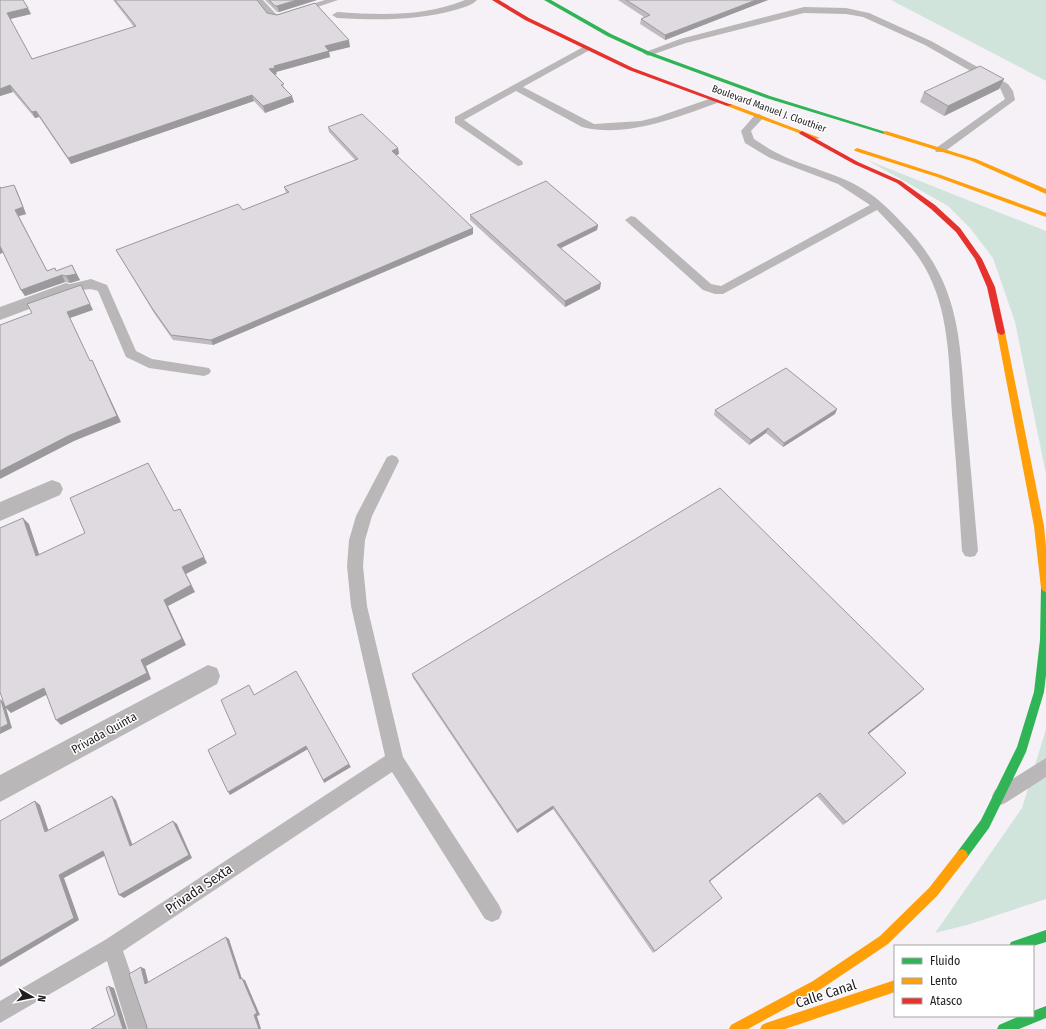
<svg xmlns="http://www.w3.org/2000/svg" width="1046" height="1029" font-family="'Fira Sans Condensed',sans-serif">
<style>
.green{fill:#d1e4db}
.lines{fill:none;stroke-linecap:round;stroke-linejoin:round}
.lane{fill:#bab7b8;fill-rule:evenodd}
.street{fill:#bab7b8;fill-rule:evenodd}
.fast{fill:#30b455;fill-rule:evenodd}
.slow{fill:#ff9f0a;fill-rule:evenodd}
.jam{fill:#e5322d;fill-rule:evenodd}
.wall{fill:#bfbbc0}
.shaded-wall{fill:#9b999c}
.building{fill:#dedadf;stroke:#9b999c}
.labels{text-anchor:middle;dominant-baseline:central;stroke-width:3;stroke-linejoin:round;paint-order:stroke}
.far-street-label{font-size:10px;fill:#211e21;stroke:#fff}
.street-label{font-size:12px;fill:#211e21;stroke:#fff}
.near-street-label{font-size:14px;fill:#211e21;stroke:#fff}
</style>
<rect width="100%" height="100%" fill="#f6f1f7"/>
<g class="green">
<path d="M891,0h155v81z"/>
<path d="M867,160l179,71v243l-31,-152 -22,-64 -23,-30 -22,-22z"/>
<path d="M1046,729v170l-79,26 -32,8 87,-125z"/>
</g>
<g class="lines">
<g class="lane">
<path d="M254,0h9l13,14h3l46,-14h13l-59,20 -9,-2z"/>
<path d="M465,0h12c-4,5 -15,8 -22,10 -39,11 -78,10 -118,8l-5,-3 5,-3c44,3 86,5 128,-12z"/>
<path d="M804,7l42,1 23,5 62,28 77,43 5,7 2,9 -71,52h-8l-1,-2 1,-2 69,-49 -5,-11 -75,-43 -62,-28 -17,-3 -42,-1 -118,30 -35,12 -3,1 -5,-3 37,-14z"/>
<path d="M585,46l5,3 -2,2 -65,36 71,37 47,-3 16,-4 52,-18h8l1,2 -1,2c-41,15 -91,35 -135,24l-66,-36 -52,29 58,41 1,2 -1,2 -4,1 -63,-43v-6z"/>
<path d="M759,114l5,3 -13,14 3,8c8,5 15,10 23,14 29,15 62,20 89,38 14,9 25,20 36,32 59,60 57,114 64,192 4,46 8,91 12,136l-3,5 -5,1 -5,-1 -3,-5c-3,-46 -6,-91 -10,-137 -3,-49 -2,-104 -28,-148 -12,-21 -30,-38 -47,-56l-154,84h-8l-12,-4 -78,-70 6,-4 4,1 76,67 10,2 149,-81 -32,-21 -68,-26 -25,-15 -4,-12 14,-16z"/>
<path d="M91,279l16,6 29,66 16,8 57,9 2,3 -2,3 -5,2 -55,-8 -23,-11 -28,-66c-14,-6 -23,5 -36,1l-2,-3 2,-3z"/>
<path d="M392,455l5,2 2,4 -27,55 -7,24 -2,26 4,40 36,151 96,148 3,7 -3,7 -7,3 -7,-3 -93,-147 -269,179 27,78h-22l-21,-68 -107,62v-22l105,-61 280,-184 -34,-150 -4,-40 2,-26 7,-24 31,-59z"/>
<path d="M1046,758v19l-39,25 -6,3 -6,-3 -3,-6 3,-6z"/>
</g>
<g class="street">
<path d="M66,283l6,2 3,4 -3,4 -72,27v-13z"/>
<path d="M52,480l8,3 3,6 -3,6 -60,26v-19z"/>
<path d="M208,665l9,3 3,8 -3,8 -217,118v-27z"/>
</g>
<g class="fast">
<path d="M544,0h7l60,34 39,18 120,44 119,37 -5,1 -118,-36 -120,-44 -39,-18z"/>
<path d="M1046,584v91l-2,17 -18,60 -37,76 -23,31 -4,2 -4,-2 -2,-4 2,-4 23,-31 36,-73 17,-55 6,-52 1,-52 2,-3z"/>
<path d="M1046,930v12l-13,4h-24l2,-4z"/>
<path d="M1046,1006v12l-27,11h-22l2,-4 21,-9h13v-5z"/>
</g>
<g class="slow">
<path d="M727,104h4l89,34 -5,1 -88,-33z"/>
<path d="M886,131l90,28 70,30v5l-74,-33 -88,-27 -1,-1z"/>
<path d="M857,148l84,27 105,38v4l-109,-40 -82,-26 -1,-1z"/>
<path d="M1001,329l4,3 39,194 2,21v45l-3,-1 -2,-3 -7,-62 -37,-194z"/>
<path d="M962,849l4,2 2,4 -2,4 -29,37 -49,48 -67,45 -73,40h-19l2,-4 82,-44 67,-45 49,-48 29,-37z"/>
<path d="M895,980v12l-110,37h-25l2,-4 4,-2z"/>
</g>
<g class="jam">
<path d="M492,0h7l30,18 104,50 99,37 -5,1 -98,-36 -104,-50z"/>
<path d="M802,131l56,31 43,19 34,24 25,23 22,31 13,28 10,45 -1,2 -3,1 -4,-3 -10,-45 -12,-28 -19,-27 -25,-23 -34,-26 -43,-19 -54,-30 -1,-1z"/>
</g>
</g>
<g class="wall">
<path d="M0,0l31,14 -21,5 22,40 102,-32 -21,-27h144l10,13 83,34 -21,5 1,5 -54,15 1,2 -3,1 11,13 9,14 -29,11 -11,-12 -183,63 -32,-47 -4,1 -22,-26 -13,4z"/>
<path d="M265,0h52l-38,12h-2z"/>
<path d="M618,0h150l-103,40 -25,-16 1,-5 3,-2z"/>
<path d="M1004,79l-5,10 -55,27 -24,-14 4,-10z"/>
<path d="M328,127l70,21 1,6 -3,1 77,79 -260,111 -40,-5 -19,-27 -35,-58 -3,-5 127,-40 43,-17 -2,-6 71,-27 -26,-28z"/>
<path d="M0,186l1,2 16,3 9,23 -7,2 28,55h28l5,9 -10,3 -5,-1 -40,14 -4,-6 -18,-38 -3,2z"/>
<path d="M470,215l128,10 -1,5 -36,18 39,41 -35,18 -95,-87z"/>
<path d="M837,409l-2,5 -52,33 -17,-14 -17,12 -35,-30 1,-5z"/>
<path d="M412,674l508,19 -52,41 38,39 -63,52 -26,-29 -107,85 10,19 -67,53 -100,-144 -36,24 -104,-155z"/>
</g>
<g class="shaded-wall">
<path d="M297,0h20l-38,12 -2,-6z"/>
<path d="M756,0h12l-103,40v-5z"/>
<path d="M28,8l3,6 -21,5 -3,-6z"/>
<path d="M349,40l1,7 -21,5 1,5 -54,15 1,2 -7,2 -1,-7 5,-3 51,-20z"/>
<path d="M1004,79l-5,10 -55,27 4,-10z"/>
<path d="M10,85l3,7 -13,4v-7z"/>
<path d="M252,95l2,6 -183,63 -3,-6z"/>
<path d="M292,96l2,6 -29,11 -2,-7z"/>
<path d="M36,111l3,6 -4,1 -3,-6z"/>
<path d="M398,148l1,6 -6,2 -1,-5z"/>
<path d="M14,185l3,6 9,23 -7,2 -4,-6z"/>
<path d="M598,225l-1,5 -40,20v-5z"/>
<path d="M473,228v6l-260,111 -2,-5z"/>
<path d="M0,246l4,6 -4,2z"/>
<path d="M72,265l8,15 -10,3 -4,-7z"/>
<path d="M62,275l3,7 -40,14 -4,-6z"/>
<path d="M601,283l-1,6 -35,18v-6z"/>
<path d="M81,285l12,25 -23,8 23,49 -26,-55z"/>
<path d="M92,360l29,62 -47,19 -74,38v-8z"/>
<path d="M837,409l-2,5 -52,33 1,-4z"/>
<path d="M768,428l-2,5 -17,12 2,-5z"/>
<path d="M180,509l27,54 -21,11 9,18 -27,14 18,39 -40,21 5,13 -90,46 -5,-5 85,-60 23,-60 18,-33z"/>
<path d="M23,518l6,6 13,39 -6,-7z"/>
<path d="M44,688l6,5 -39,20 -5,-5 6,20 -12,6 1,-34 4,4z"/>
<path d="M924,689l-4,4 -55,44 3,-4z"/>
<path d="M306,746l2,3 -78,46 -2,-3z"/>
<path d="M349,764l2,3 -27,16 -1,-3z"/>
<path d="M906,773l-3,3 -60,49 3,-3z"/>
<path d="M820,793l-3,3 -109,87 1,-2z"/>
<path d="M112,796l4,4 18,49 -4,-3z"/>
<path d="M35,801l5,4 10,30 -5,-3z"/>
<path d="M553,806v3l-36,24v-3z"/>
<path d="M173,821l4,3 15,34 -68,40 -5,-3z"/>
<path d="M103,851l5,3 -44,24 15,42 -79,47v-6l59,-86z"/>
<path d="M722,898l-2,2 -67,53 2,-2z"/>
<path d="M226,937l3,2 13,40 3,1 15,35 -3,1 4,13h-2l-5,-14 -14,-36z"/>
<path d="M141,967l4,2 4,16 -4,-1z"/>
<path d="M109,986l5,2 13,41h-4z"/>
</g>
<g class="building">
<path d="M0,0h23l5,8 -21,5 25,46 104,-33 -21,-26h142l10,13 10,2 38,-12 34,37 -24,6 4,5 -55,15 1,2 -6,1 15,15 -3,1 11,11 -29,10 -11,-11 -184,63 -32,-47 -4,1 -22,-27 -10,4z"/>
<path d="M269,0h28l-20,6h-2z"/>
<path d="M626,0h130l-91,35 -24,-16 9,-4z"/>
<path d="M980,66l24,13 -56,27 -24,-14z"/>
<path d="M362,114l36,34 -6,3 81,77 -262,112 -40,-5 -19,-27 -36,-58 122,-46 5,6 46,-18 -5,-5 74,-28 -30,-32z"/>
<path d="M546,181l52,44 -41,20 44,38 -36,18 -95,-86z"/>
<path d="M14,185l9,22 -8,3 32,61 8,-3 1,3 16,-6 4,9 -10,2 -4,-1 -41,15 -21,-44v-59l1,1z"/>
<path d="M81,285l9,19 -23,8 23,49 2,-1 25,56 -47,19 -70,36v-146l32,-12 -5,-9z"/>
<path d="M786,368l51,41 -53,34 -16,-15 -17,12 -36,-30z"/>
<path d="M148,463l26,48 6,-2 24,48 -22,10 9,18 -27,15 18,39 -41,21 6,13 -91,47 -12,-32 -39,19 -5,-15v-164l23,-10 13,38 49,-23 -15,-35z"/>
<path d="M720,488l204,201 -56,44 38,40 -60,49 -26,-29 -111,88 13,17 -67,53 -102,-145 -36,24 -105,-156z"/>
<path d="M296,671l53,93 -26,16 -17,-34 -78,46 -20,-42 28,-16 -15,-34 28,-15 5,10z"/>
<path d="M0,700h1l7,24 -8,4z"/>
<path d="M112,796l18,50 43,-25 16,34 -70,40 -16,-44 -44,24 15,43 -74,43v-140l35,-20 10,31z"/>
<path d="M226,937l14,42 2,-1 15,35 -3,2 5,14h-113l1,-2 -18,-53 12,-7 4,17z"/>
<path d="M109,986l14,43h4h-36l24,-14 -9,-27z"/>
</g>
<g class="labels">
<g class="far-street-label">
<text transform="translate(769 109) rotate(20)">Boulevard Manuel J. Clouthier</text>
</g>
<g class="street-label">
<text transform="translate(104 733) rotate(-29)">Privada Quinta</text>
</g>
<g class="near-street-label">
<text transform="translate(199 889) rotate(-34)">Privada Sexta</text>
<text transform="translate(826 994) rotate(-18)">Calle Canal</text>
</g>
</g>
<rect x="894" y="945" width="140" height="72" fill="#ffffff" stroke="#a6a5a6"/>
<rect x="902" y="958" width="20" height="6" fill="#30b455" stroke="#a6a5a6"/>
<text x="930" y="965" font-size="12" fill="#211e21">Fluido</text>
<rect x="902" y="978" width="20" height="6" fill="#ff9f0a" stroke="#a6a5a6"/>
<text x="930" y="985" font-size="12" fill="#211e21">Lento</text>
<rect x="902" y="998" width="20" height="6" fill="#e5322d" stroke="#a6a5a6"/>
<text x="930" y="1005" font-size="12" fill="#211e21">Atasco</text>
<g transform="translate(32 997) rotate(99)" stroke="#ffffff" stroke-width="3" paint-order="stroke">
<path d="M0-3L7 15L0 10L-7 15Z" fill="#211e21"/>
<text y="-6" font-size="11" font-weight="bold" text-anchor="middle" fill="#211e21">N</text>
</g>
</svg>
